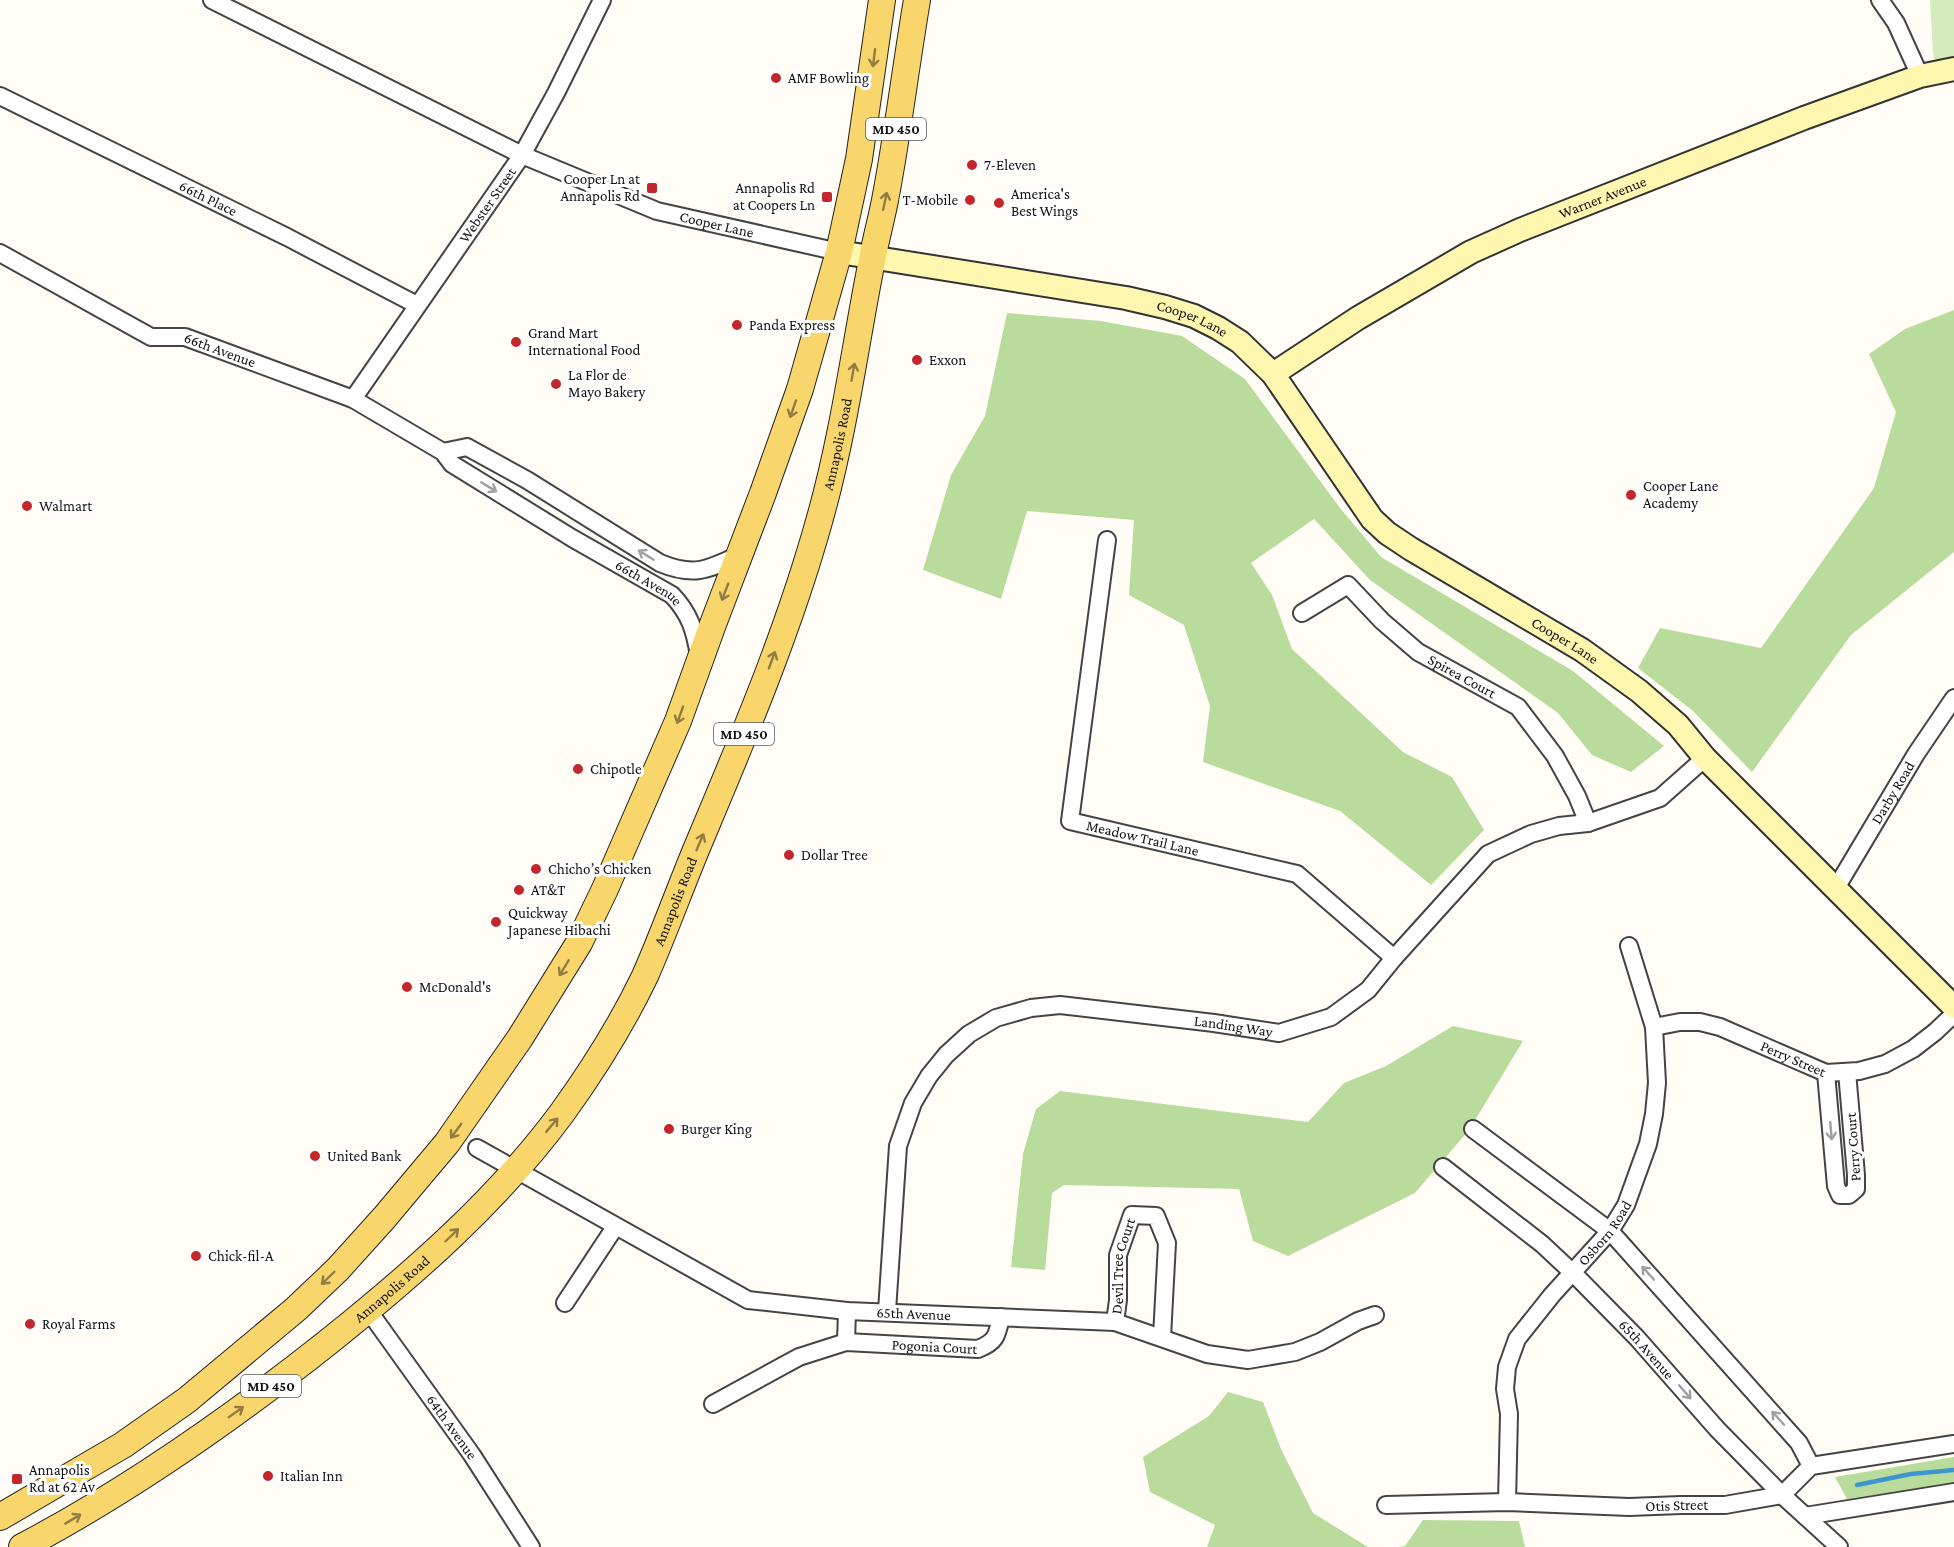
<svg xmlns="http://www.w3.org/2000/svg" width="1954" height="1547" font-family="'Crimson Pro',serif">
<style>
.green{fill:#d5ebbd}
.forest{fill:#b9dc9c}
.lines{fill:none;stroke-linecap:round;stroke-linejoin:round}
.stream{stroke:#3f96cf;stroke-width:4.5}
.street-casing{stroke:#444;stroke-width:20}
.secondary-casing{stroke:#333;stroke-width:26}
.primary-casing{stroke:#222;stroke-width:28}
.street{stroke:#fff;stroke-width:16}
.secondary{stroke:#fff6b0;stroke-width:22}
.primary{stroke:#f9d66b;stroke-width:26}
.oneway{stroke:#917d42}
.oneway2{stroke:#a0a0a0}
.poi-dot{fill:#c4262e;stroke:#fff;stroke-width:2}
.labels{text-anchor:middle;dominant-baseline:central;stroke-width:6;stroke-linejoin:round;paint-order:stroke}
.shield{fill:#fff;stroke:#585858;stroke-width:1.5}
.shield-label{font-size:14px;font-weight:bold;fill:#111}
.poi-label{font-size:15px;fill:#111;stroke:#fff;text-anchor:start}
.street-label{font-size:15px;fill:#111;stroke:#fff}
</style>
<rect width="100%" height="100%" fill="#fffdf5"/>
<path class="green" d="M1930,0h24v70l-17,2 -4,-19z"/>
<g class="forest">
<path d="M1954,310v242l-103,83 -99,137 -59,-61 -55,-43 22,-40 101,20 113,-160 22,-76 -27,-58 36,-25z"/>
<path d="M1007,313l94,8 81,15 63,43 95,129 41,49 192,114 91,75 -33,26 -39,-17 -34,-42 -188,-133 -56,-61 -63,44 21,32 20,54 111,103 49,25 32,53 -53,55 -91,-74 -137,-49 7,-56 -26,-81 -55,-30 5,-75 -107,-9 -26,88 -78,-29 28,-95 34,-59z"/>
<path d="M1453,1026l70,15 -54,89 -54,63 -127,63 -35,-15 -14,-52 -175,-4 -12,8 -7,77 -34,-3 12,-113 13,-45 24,-18 248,31 36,-39 42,-17z"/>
<path d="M1228,1392l35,10 18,47 32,64 55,34h-161l8,-22 -65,-33 -7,-35 66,-41z"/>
<path d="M1954,1457v26l-107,16 -12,-22z"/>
<path d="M1423,1520l96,1 6,26h-127l7,-1z"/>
</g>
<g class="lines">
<path class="stream" d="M1857,1485l54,-11 43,-4"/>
<g class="street-casing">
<g id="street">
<path id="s1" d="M212,0l310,155 135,56 182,41"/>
<path d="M1880,0l16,23 24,53"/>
<path id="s2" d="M0,96l287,141 130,68"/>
<path id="s3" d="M0,253l151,84h34l168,62 90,53 9,12 120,74 100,57c18,19 23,36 27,61"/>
<path id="s4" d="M353,399l169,-244 34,-62 46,-93"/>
<path d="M443,452l24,-5 60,33 133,83c34,14 47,7 79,-8"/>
<path id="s5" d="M1107,540l-37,281 227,53 97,84"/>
<path id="s6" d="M1302,613l46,-28 34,36 36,31 100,55 37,49 22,40 11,27"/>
<path id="s7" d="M1836,888l80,-134 38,-56"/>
<path id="s8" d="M1654,1027l26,-5h20l20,5 106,46 33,-2 26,-7 28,-15 22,-17 19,-18"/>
<path d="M1826,1073l10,113 4,9h9l7,-6v-14l-9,-103"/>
<path d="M1473,1129l137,102 189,212 12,23"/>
<path id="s9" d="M477,1148l271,152 99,11 268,11 92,32 41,6 47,-8 25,-10 38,-21 17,-6"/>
<path id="s10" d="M1443,1167l99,77 31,29 64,65 80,91 65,66 57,52"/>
<path d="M565,1303l50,-76"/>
<path id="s11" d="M368,1310l104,145 59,92"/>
<path id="s12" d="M887,1311l11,-165 15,-43 16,-27 17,-21 23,-21 27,-16 35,-10 29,-3 154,18 65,10 52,-16 37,-27 26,-32 94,-104 43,-20 28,-8 29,-3 72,-25 45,-40"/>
<path id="s13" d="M1115,1322l3,-22v-45l14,-40 24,1 11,27 -5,94"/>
<path d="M846,1342l1,-31"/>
<path id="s14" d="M713,1404l86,-47 47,-15 132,7c18,-7 19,-13 23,-32"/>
<path id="s15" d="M1507,1502l2,-88 -4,-25 2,-22 10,-28 35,-44 58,-64 16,-26 22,-61 6,-30 3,-31 -3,-56 -25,-81"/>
<path id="s16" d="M1386,1505l121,-3 122,5 52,-2h44l57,-10 29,-29 143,-22"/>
<path d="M1805,1516l149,-24"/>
</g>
</g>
<g class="secondary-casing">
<g id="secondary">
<path id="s17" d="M839,252l287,46 39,9 29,9 24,12 22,14 33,32 99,145 15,14 24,16 171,101 57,41 39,34 27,33 249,249"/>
<path id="s18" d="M1273,374l85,-56 113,-66 49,-22 284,-112 116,-42 34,-7"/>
</g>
</g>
<g class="primary-casing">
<g id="primary">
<path d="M0,1517l123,-72 64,-45 109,-91 42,-40 46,-51 63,-75 73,-105 59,-95 26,-54 73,-168 35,-97 50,-131 37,-104 39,-137 20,-93 23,-159"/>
<path id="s19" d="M22,1547c108,-57 209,-128 305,-204 85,-68 170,-142 235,-230 31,-43 60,-89 83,-137 19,-43 35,-88 53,-131 45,-107 91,-215 122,-327 24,-85 35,-172 52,-258 4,-22 10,-43 14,-65 12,-64 20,-130 31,-195"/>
</g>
</g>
<use href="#street" class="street"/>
<use href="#secondary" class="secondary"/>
<use href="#primary" class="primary"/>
</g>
<defs><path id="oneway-shaft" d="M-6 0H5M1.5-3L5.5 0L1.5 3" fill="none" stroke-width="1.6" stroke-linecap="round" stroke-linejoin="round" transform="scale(1.5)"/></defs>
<g class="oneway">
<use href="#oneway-shaft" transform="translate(874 58) rotate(97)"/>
<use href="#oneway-shaft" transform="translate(885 201) rotate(-78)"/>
<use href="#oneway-shaft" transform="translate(853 372) rotate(-80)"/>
<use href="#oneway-shaft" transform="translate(793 409) rotate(109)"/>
<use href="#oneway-shaft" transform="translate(725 592) rotate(111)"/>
<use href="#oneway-shaft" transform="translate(772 660) rotate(-70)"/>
<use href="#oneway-shaft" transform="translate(680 715) rotate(110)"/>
<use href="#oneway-shaft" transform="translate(700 842) rotate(-67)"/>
<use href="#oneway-shaft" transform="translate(564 968) rotate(121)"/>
<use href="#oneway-shaft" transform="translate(552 1125) rotate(-50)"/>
<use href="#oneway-shaft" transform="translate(456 1131) rotate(126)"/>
<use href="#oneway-shaft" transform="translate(452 1235) rotate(-44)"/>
<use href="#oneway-shaft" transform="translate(328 1278) rotate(136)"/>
<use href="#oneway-shaft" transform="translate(236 1412) rotate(-35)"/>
<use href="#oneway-shaft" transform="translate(73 1519) rotate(-31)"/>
</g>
<g class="oneway2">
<use href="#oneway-shaft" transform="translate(489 487) rotate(31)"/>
<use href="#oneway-shaft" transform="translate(646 555) rotate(-148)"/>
<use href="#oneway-shaft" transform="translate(1831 1131) rotate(85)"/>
<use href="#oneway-shaft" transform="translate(1648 1273) rotate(-132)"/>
<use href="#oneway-shaft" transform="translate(1685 1392) rotate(49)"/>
<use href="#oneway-shaft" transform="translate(1778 1418) rotate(-132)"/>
</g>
<g class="poi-dot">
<circle cx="776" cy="78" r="6"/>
<circle cx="972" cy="165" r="6"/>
<rect x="646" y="182" width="12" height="12" rx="3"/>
<rect x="821" y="191" width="12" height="12" rx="3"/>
<circle cx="970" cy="200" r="6"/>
<circle cx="999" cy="203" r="6"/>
<circle cx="737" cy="325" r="6"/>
<circle cx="516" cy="342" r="6"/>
<circle cx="917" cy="360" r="6"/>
<circle cx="556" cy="384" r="6"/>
<circle cx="1631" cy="495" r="6"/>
<circle cx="27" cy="506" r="6"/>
<circle cx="578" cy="769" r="6"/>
<circle cx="789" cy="855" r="6"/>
<circle cx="536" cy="869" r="6"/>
<circle cx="519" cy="890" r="6"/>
<circle cx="496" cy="922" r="6"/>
<circle cx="407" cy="987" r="6"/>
<circle cx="669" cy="1129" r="6"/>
<circle cx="315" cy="1156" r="6"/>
<circle cx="196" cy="1256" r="6"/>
<circle cx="30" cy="1324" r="6"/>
<circle cx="268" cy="1476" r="6"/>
<rect x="11" y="1473" width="12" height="12" rx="3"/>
</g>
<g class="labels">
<g class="shield">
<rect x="866" y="118" width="60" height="22" rx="4.5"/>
<rect x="714" y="723" width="60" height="22" rx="4.5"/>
<rect x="241" y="1375" width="60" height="22" rx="4.5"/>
</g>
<g class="shield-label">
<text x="896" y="129">MD 450</text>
<text x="744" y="734">MD 450</text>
<text x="271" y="1386">MD 450</text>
</g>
<g class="poi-label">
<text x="788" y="78">AMF Bowling</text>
<text x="984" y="165">7-Eleven</text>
<text x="640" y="179" text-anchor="end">Cooper Ln at<tspan x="640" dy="17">Annapolis Rd</tspan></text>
<text x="815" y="188" text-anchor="end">Annapolis Rd<tspan x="815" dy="17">at Coopers Ln</tspan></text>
<text x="1011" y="194">America's<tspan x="1011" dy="17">Best Wings</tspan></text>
<text x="958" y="200" text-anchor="end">T-Mobile</text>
<text x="749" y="325">Panda Express</text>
<text x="528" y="333">Grand Mart<tspan x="528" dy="17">International Food</tspan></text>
<text x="929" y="360">Exxon</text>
<text x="568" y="375">La Flor de<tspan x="568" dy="17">Mayo Bakery</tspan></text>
<text x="1643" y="486">Cooper Lane<tspan x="1643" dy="17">Academy</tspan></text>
<text x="39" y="506">Walmart</text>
<text x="590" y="769">Chipotle</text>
<text x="801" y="855">Dollar Tree</text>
<text x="548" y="869">Chicho’s Chicken</text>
<text x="531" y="890">AT&amp;T</text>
<text x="508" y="913">Quickway<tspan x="508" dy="17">Japanese Hibachi</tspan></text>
<text x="419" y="987">McDonald's</text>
<text x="681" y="1129">Burger King</text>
<text x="327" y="1156">United Bank</text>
<text x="208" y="1256">Chick-fil-A</text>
<text x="42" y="1324">Royal Farms</text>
<text x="29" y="1470">Annapolis<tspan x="29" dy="17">Rd at 62 Av</tspan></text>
<text x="280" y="1476">Italian Inn</text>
</g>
<g class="street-label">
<text stroke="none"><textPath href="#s18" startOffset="375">Warner Avenue</textPath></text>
<text stroke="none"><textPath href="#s2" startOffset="232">66th Place</textPath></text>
<text stroke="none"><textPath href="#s4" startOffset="236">Webster Street</textPath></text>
<text stroke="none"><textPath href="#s1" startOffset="554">Cooper Lane</textPath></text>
<text stroke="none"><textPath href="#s17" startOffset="360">Cooper Lane</textPath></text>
<text stroke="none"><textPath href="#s3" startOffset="244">66th Avenue</textPath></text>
<text stroke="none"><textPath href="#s19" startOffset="1424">Annapolis Road</textPath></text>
<text stroke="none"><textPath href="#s3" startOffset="735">66th Avenue</textPath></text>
<text stroke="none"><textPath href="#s17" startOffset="864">Cooper Lane</textPath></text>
<text stroke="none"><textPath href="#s6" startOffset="201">Spirea Court</textPath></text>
<text stroke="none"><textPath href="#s7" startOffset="111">Darby Road</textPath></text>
<text stroke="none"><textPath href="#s5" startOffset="358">Meadow Trail Lane</textPath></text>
<text stroke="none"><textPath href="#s19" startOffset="938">Annapolis Road</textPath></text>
<text stroke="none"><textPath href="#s12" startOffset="572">Landing Way</textPath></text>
<text stroke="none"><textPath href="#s8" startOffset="147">Perry Street</textPath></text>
<text transform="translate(1853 1147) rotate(-94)">Perry Court</text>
<text stroke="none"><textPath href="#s15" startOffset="303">Osborn Road</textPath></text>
<text stroke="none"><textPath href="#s13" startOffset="57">Devil Tree Court</textPath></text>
<text stroke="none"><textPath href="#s19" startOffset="452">Annapolis Road</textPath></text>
<text stroke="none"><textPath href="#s9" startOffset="477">65th Avenue</textPath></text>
<text stroke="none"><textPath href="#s14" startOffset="236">Pogonia Court</textPath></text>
<text stroke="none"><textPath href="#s10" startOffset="274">65th Avenue</textPath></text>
<text stroke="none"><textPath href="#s11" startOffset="144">64th Avenue</textPath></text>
<text stroke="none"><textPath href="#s16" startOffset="291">Otis Street</textPath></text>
</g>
</g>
</svg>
